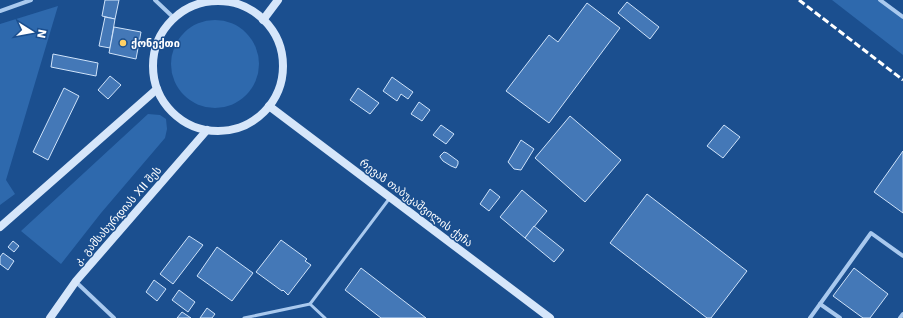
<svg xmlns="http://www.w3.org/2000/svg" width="903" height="318" font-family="'DejaVu Sans','Noto Sans Georgian',sans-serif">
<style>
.green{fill:#2e69ad}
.building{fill:#4478b7;stroke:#cfe3fa}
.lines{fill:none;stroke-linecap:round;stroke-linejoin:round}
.lane{stroke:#a9c9ee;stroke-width:3}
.street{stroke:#a9c9ee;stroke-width:4}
.secondary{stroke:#d6e6fa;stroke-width:8}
.rail{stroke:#fff;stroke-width:3;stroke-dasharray:7 3;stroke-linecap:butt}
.poi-dot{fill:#ffd166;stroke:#1b4f8f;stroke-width:1.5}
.labels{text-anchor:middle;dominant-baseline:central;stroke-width:3;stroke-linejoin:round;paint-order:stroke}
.poi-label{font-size:11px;font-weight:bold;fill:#fff;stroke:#1b4f8f;text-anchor:start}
.street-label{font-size:11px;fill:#fff;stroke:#1b4f8f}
</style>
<rect width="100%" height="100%" fill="#1b4f8f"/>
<g class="green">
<path d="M832,0h48l23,17v38z"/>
<path d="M58,6l-52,174 9,14 -15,11v-181z"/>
<circle cx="215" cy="64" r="44"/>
<path d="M148,114l12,1 6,4 1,10 -2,9 -64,75 -40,51 -40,-33z"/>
</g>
<g class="building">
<path d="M105,0h14l-4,19 -13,-3z"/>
<path d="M627,2l32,25 -9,12 -32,-26z"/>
<path d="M587,3l33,25 -71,95 -43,-32 43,-56 9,7z"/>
<path d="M105,17l10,2 -5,29 -11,-2z"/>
<path d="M114,27l27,5 -5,27 -27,-6z"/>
<path d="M53,54l45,9 -2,13 -45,-9z"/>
<path d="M110,76l11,9 -13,14 -10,-9z"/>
<path d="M392,77l21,15 -5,7 -7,-5 -4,7 -14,-10z"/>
<path d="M64,88l15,8 -31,64 -15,-8z"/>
<path d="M358,88l21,15 -9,11 -20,-14z"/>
<path d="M419,102l11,8 -8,11 -11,-7z"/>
<path d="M570,116l51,44 -36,42 -50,-44z"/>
<path d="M441,125l13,9 -8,10 -13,-9z"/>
<path d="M724,125l16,12 -17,21 -16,-12z"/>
<path d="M521,140l13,9 -13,21 -7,-1 -6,-7z"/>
<path d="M903,151v62l-29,-21z"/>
<path d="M444,152l3,1 11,8v3l-2,4 -5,-2 -8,-5 -3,-4v-1z"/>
<path d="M490,189l10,8 -11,14 -9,-7z"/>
<path d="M522,190l25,21 -22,27 -25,-21z"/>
<path d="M647,194l100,77 -36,47h-4l-97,-75z"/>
<path d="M534,226l30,24 -10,12 -29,-24z"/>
<path d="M189,236l14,9 -30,39 -13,-10z"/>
<path d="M281,240l26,19 -2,2 6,4 -23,30 -5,-5 -1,1 -26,-19z"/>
<path d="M13,241l6,5 -5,6 -6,-5z"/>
<path d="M217,247l36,26 -21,28 -35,-25z"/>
<path d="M3,253l11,8 -6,9 -8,-6v-7z"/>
<path d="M361,268l65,50h-45l-36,-28z"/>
<path d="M854,268l34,26 -18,24h-7l-30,-22z"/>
<path d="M154,280l12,9 -9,12 -11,-9z"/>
<path d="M179,290l16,12 -7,10 -16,-12z"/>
<path d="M207,308l8,6 -3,4h-12z"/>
<path d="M182,312l9,6h-14z"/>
</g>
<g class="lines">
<g class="lane">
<path d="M244,318l66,-14"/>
<path d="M325,318l-15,-14 79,-105"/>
</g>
<g class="street">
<path d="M155,0l19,18"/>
<path d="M880,0l23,17"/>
<path d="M0,11l31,-11"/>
<path d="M76,282l38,36"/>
<path d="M820,304l20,14"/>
<path d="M810,318l61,-85 32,23"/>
<path d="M900,318l3,-4"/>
</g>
<g class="secondary">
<circle cx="218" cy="66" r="65"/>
<path d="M263,20l15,-20"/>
<path d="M269,106l281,212"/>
<path d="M0,227l157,-138"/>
<path d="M50,318l26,-37 131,-151"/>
</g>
<path class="rail" d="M799,0l104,80"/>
</g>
<circle class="poi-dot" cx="123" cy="43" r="4"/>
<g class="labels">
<g class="poi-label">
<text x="131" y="43">ქონექთი</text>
</g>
<g class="street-label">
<text transform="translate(416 203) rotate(37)">რევაზ თაბუკაშვილის ქუჩა</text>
<text transform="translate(118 216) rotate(-49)">კ. გამსახურდიას XII შეს</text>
</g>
</g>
<g transform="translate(32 32) rotate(101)" stroke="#1b4f8f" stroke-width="3" paint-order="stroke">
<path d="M0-3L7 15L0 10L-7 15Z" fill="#ffffff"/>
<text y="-6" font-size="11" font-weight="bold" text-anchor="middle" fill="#ffffff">N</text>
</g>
</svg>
